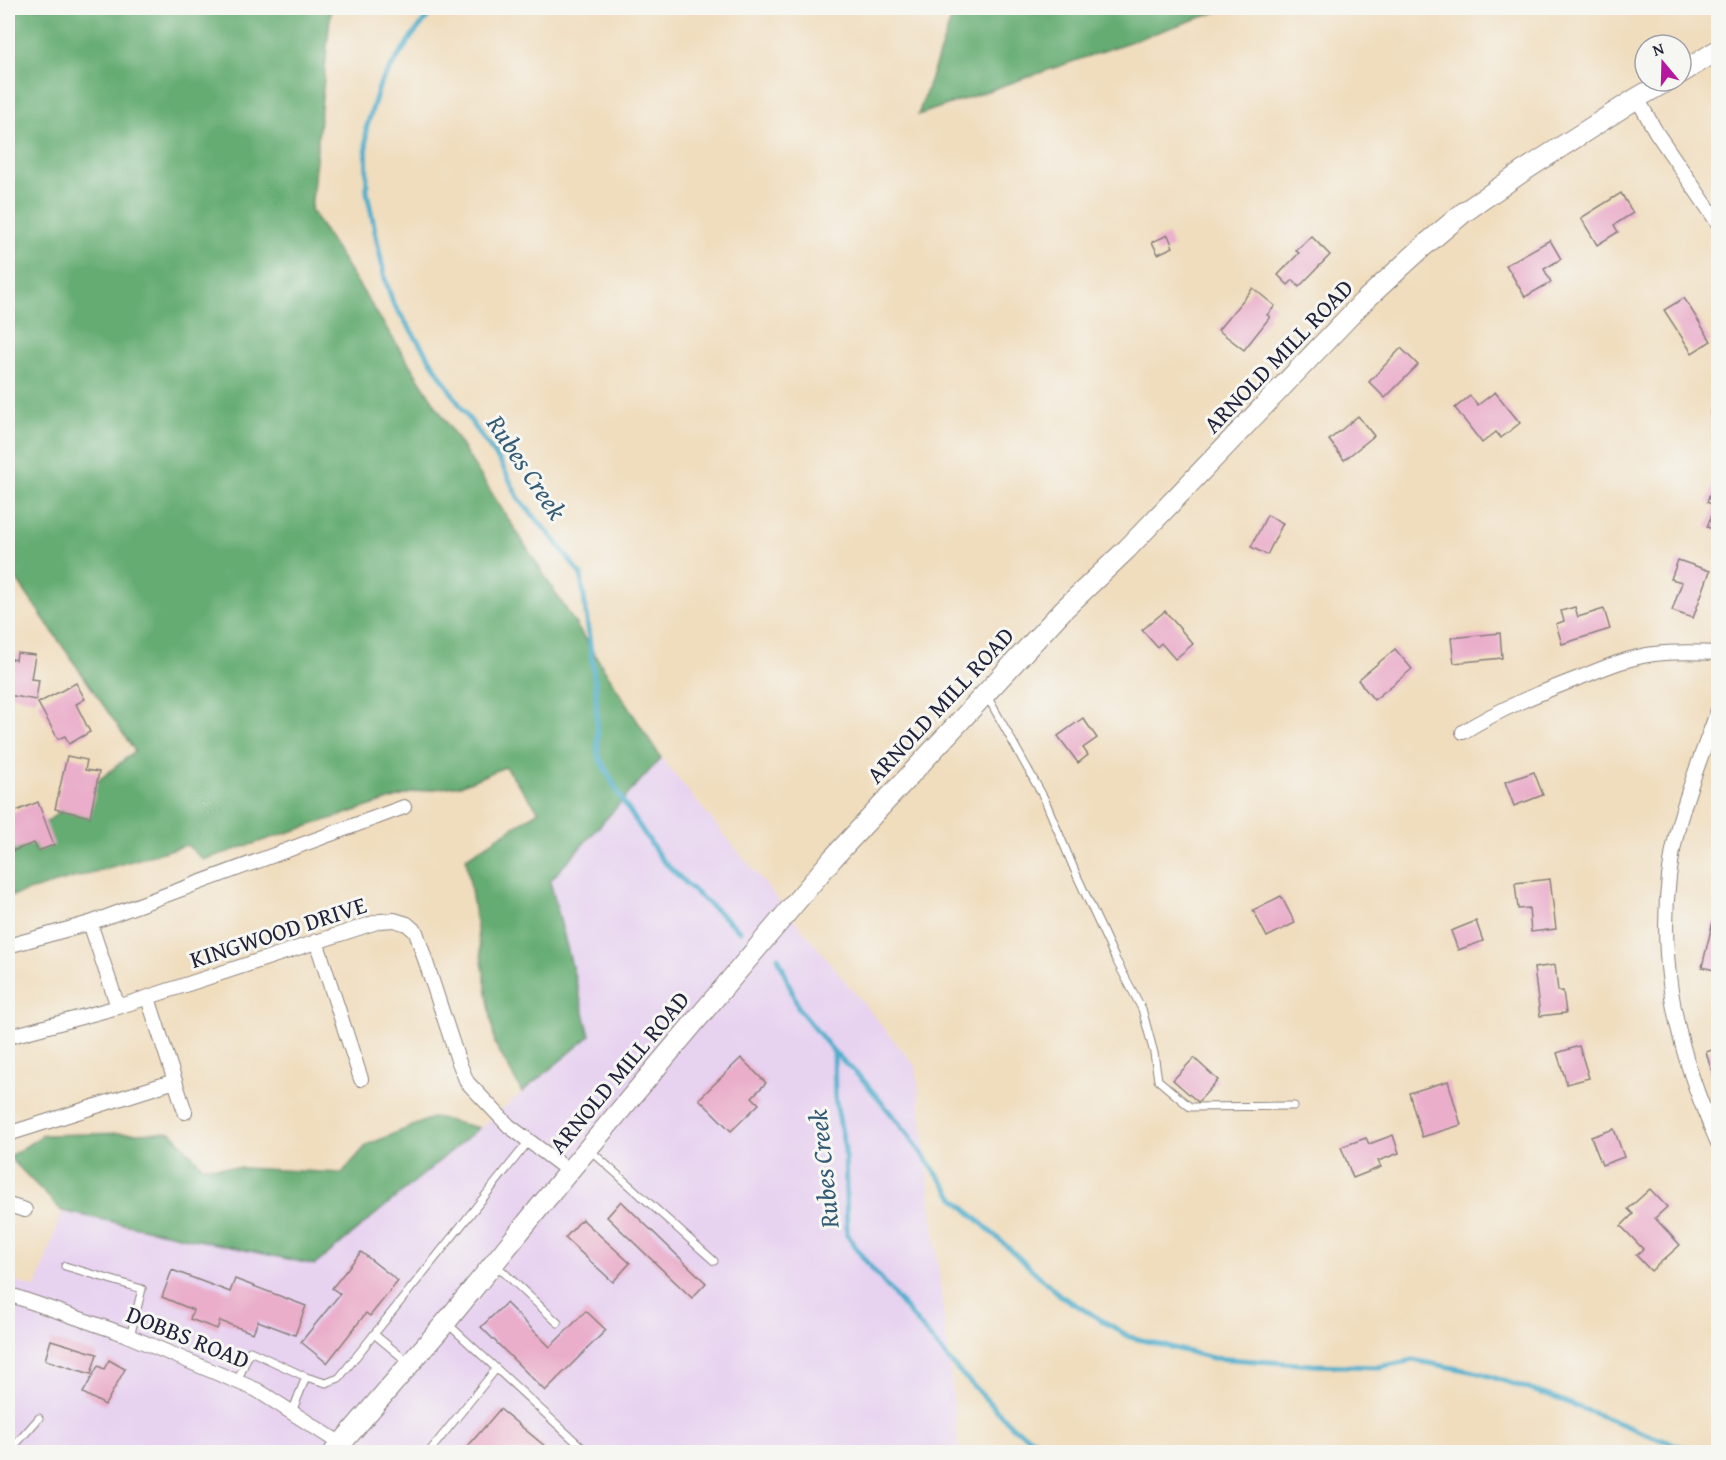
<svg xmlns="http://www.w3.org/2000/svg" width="1726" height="1460" font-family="'Gentium Book Plus',serif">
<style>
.built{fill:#e7d2f0}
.forest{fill:#65ac72;stroke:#446756;stroke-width:1.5}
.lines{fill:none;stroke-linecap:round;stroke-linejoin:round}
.stream{stroke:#4cadcb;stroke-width:5}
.building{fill:#eaaeca}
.service-casing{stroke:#89807c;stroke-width:9}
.minor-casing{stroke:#89807c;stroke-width:16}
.secondary-casing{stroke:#89807c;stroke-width:22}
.service{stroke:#fff;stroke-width:7}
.minor{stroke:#fff;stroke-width:14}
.secondary{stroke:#fff;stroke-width:20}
.labels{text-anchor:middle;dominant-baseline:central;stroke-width:6;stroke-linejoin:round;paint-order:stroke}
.street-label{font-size:24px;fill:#22223b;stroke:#f6f6f2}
.water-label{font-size:26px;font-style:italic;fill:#335a75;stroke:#f6f6f2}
</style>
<rect width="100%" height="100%" fill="#f6f6f2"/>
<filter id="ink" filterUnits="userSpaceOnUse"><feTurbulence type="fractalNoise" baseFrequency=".0167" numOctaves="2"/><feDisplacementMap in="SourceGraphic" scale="12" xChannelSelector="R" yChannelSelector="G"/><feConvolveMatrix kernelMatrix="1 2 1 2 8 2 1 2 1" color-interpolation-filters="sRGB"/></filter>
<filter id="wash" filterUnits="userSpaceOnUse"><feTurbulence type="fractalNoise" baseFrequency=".008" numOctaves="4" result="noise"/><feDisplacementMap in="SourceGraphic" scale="24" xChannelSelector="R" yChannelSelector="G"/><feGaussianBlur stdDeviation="1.35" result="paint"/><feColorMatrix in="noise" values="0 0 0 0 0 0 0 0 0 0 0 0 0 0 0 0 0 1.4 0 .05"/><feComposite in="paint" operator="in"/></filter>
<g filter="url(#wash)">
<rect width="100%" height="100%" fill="#f0ddbe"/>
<path class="built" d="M661,758l255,309 43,385h-951v-173l28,9 26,-77 253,54 275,-229 -40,-155z"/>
<g class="forest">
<path d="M8,8h323l-20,202 350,548 -111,123 40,155 -68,56 -27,-48 -29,-186 73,-47 -34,-44 -43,18 -48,7 -211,68 -16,-15 -179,52v-44l127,-102 -127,-184z"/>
<path d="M955,8h273l-310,107z"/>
<path d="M434,1117l45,11 -164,137 -253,-54 -53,-54 34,-22 128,-3 31,34 140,7 25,-28z"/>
</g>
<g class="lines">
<g class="stream">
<path d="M435,8l-23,28 -32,48 -14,45 1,63 18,87 8,24 74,113 34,47 18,36 37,43 25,33 15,115 2,65 24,45 40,60 35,34 43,37"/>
<path d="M778,957l21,52 35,43 30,29 43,52 48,66 106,97 69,41 83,21 100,7 66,2 34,-7 67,13 73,24 101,40 44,15"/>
<path d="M834,1052l1,45 10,53 2,85 17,24 90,107 60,62 41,24"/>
</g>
</g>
<g id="blocks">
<g class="building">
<path d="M1621,193l12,20 -19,12 4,7 -21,13 -16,-27z"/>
<path d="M1168,235l5,12 -15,7 -6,-12z"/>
<path d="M1311,236l19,19 -31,32 -6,-7 -5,5 -10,-10 21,-22 -3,-2z"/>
<path d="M1550,240l11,19 -17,10 7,13 -26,15 -19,-32z"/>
<path d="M1253,288l22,18 -8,9 3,2 -26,33 -26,-20z"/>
<path d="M1684,298l27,43 -19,12 -28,-43z"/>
<path d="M1401,348l17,17 -33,33 -16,-16z"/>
<path d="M1495,392l25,31 -19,15 -5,-6 -14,11 -27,-35 15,-12 8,9z"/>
<path d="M1718,410v22l-5,1 -3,-21z"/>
<path d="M1358,416l16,20 -30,24 -15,-20z"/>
<path d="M1716,477l2,1v53l-11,-4 8,-21 -8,-4z"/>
<path d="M1267,515l16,8 -16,32 -16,-8z"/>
<path d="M1678,560l32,11 -17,47 -21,-7 10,-29 -11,-3z"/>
<path d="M1575,607l3,10 26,-8 6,20 -48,15 -6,-20 8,-3 -3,-10z"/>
<path d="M1165,611l28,33 -18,15 -14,-16 -4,4 -15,-17z"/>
<path d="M1500,633l2,25 -48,5 -3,-25z"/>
<path d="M1395,649l17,20 -38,31 -16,-20z"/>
<path d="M17,653l18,2 -4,24 8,1 -3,20 -28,-5v-37l8,2z"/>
<path d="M76,683l9,16 -9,5 14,28 -21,12 -4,-8 -7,3 -20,-36z"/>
<path d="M1083,718l14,20 -14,10 5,7 -10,8 -20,-27z"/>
<path d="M67,756l20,4 -2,10 14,2 -9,45 -35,-8z"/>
<path d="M1534,772l9,23 -29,11 -9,-24z"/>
<path d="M38,802l16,43 -16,6 -4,-8 -21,8 -5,-15v-17l3,-1 -2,-4z"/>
<path d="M1550,879l6,50 -25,3 -2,-24 -11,1 -3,-26z"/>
<path d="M1281,896l14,27 -28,14 -14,-27z"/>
<path d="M1476,921l7,20 -25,9 -7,-19z"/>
<path d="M1713,921l5,1v49l-16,-4z"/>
<path d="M1555,965l3,26h5l3,22 -26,3 -6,-48z"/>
<path d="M1579,1046l10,32 -22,6 -10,-31z"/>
<path d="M1718,1048v35h-3l-9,-31z"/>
<path d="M741,1058l25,25 -14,14 7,7 -28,27 -32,-32z"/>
<path d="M1194,1058l24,22 -20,22 -25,-22z"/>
<path d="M1448,1081l13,44 -39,12 -13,-44z"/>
<path d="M1614,1129l10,28 -22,8 -11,-28z"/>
<path d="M1393,1135l6,18 -21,8 3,6 -28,11 -12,-31 25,-9 3,6z"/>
<path d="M1650,1189l17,18 -12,11 25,27 -29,26 -15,-16 7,-6 -22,-23 12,-12 -5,-5z"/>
<path d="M621,1201l85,82 -14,15 -85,-81z"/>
<path d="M582,1219l48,44 -17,19 -48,-44z"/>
<path d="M361,1252l37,29 -28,35 -4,-3 -39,50 -26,-21 39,-48 -8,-6z"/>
<path d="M172,1270l58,22 5,-13 71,27 -11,29 -37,-14 -5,12 -33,-12 -3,8 -27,-10 3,-9 -31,-13z"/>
<path d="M506,1303l44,44 36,-36 20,19 -61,61 -64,-64z"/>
<path d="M51,1340l46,14 -6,20 -46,-14z"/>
<path d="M109,1360l16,9 -20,36 -22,-12 15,-27 6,3z"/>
<path d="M500,1409l46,38 -5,5h-78z"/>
</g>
</g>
</g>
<g filter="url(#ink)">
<use href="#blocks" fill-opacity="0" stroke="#89807c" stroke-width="1.5"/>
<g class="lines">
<g class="service-casing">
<g id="service">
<path d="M987,696l57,102 33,78 38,82 27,51 12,44 4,27 32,27 104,-1"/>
<path d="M590,1150l124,111"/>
<path d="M496,1265l62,58"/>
<path d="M65,1266l77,23 -12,48"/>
<path d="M448,1324l139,128"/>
<path d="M374,1334l35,29"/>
<path d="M306,1377l20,6 13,-5 190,-237"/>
<path d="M237,1382l13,-31 56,26 -14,35"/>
<path d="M9,1452l30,-34"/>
<path d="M429,1452l67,-83"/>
</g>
</g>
<g class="minor-casing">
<g id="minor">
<path d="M1637,98l19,34 62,91"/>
<path d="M1718,710c-14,39 -30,78 -40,117 -27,111 -6,214 40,316"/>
<path d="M1463,732c38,-24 79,-40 121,-56 22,-9 46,-19 70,-22 22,-3 43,-2 64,-1"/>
<path d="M90,923l28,84"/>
<path d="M316,941l45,138"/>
<path d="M8,946l82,-23 314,-116"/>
<path d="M148,998l37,114"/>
<path d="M8,1037l110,-30 262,-86 14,-1 13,4 9,8 42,128 9,22 42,44 60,45"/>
<path d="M8,1134l167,-53"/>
<path d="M8,1205l17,5"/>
<path d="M8,1294l116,40 133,56 84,54"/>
</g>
</g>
<g class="secondary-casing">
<g id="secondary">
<path d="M1681,73l37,-23"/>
<path d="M334,1452l112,-130 123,-151 264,-313 230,-248 64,-61 236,-247 62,-57 38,-32 59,-41 115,-74 30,-17"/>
</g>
</g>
<use href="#service" class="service"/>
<use href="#minor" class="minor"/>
<use href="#secondary" class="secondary"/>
</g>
</g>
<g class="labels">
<g class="street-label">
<text transform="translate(1278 356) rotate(-46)">ARNOLD MILL ROAD</text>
<text transform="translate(940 705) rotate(-47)">ARNOLD MILL ROAD</text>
<text transform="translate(278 932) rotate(-18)">KINGWOOD DRIVE</text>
<text transform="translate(619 1072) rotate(-50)">ARNOLD MILL ROAD</text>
<text transform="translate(188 1337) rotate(22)">DOBBS ROAD</text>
</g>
<g class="water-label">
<text transform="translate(527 467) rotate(56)">Rubes Creek</text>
<text transform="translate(823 1169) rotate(-96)">Rubes Creek</text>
</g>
</g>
<rect width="1726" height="1460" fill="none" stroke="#f6f6f2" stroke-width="30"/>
<g transform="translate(1663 63) rotate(341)"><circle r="28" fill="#f6f6f2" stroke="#a1a1a9" stroke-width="1.5"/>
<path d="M0-4.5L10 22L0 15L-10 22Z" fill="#b5179e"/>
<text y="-9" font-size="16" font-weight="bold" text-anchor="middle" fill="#22223b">N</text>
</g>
</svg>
